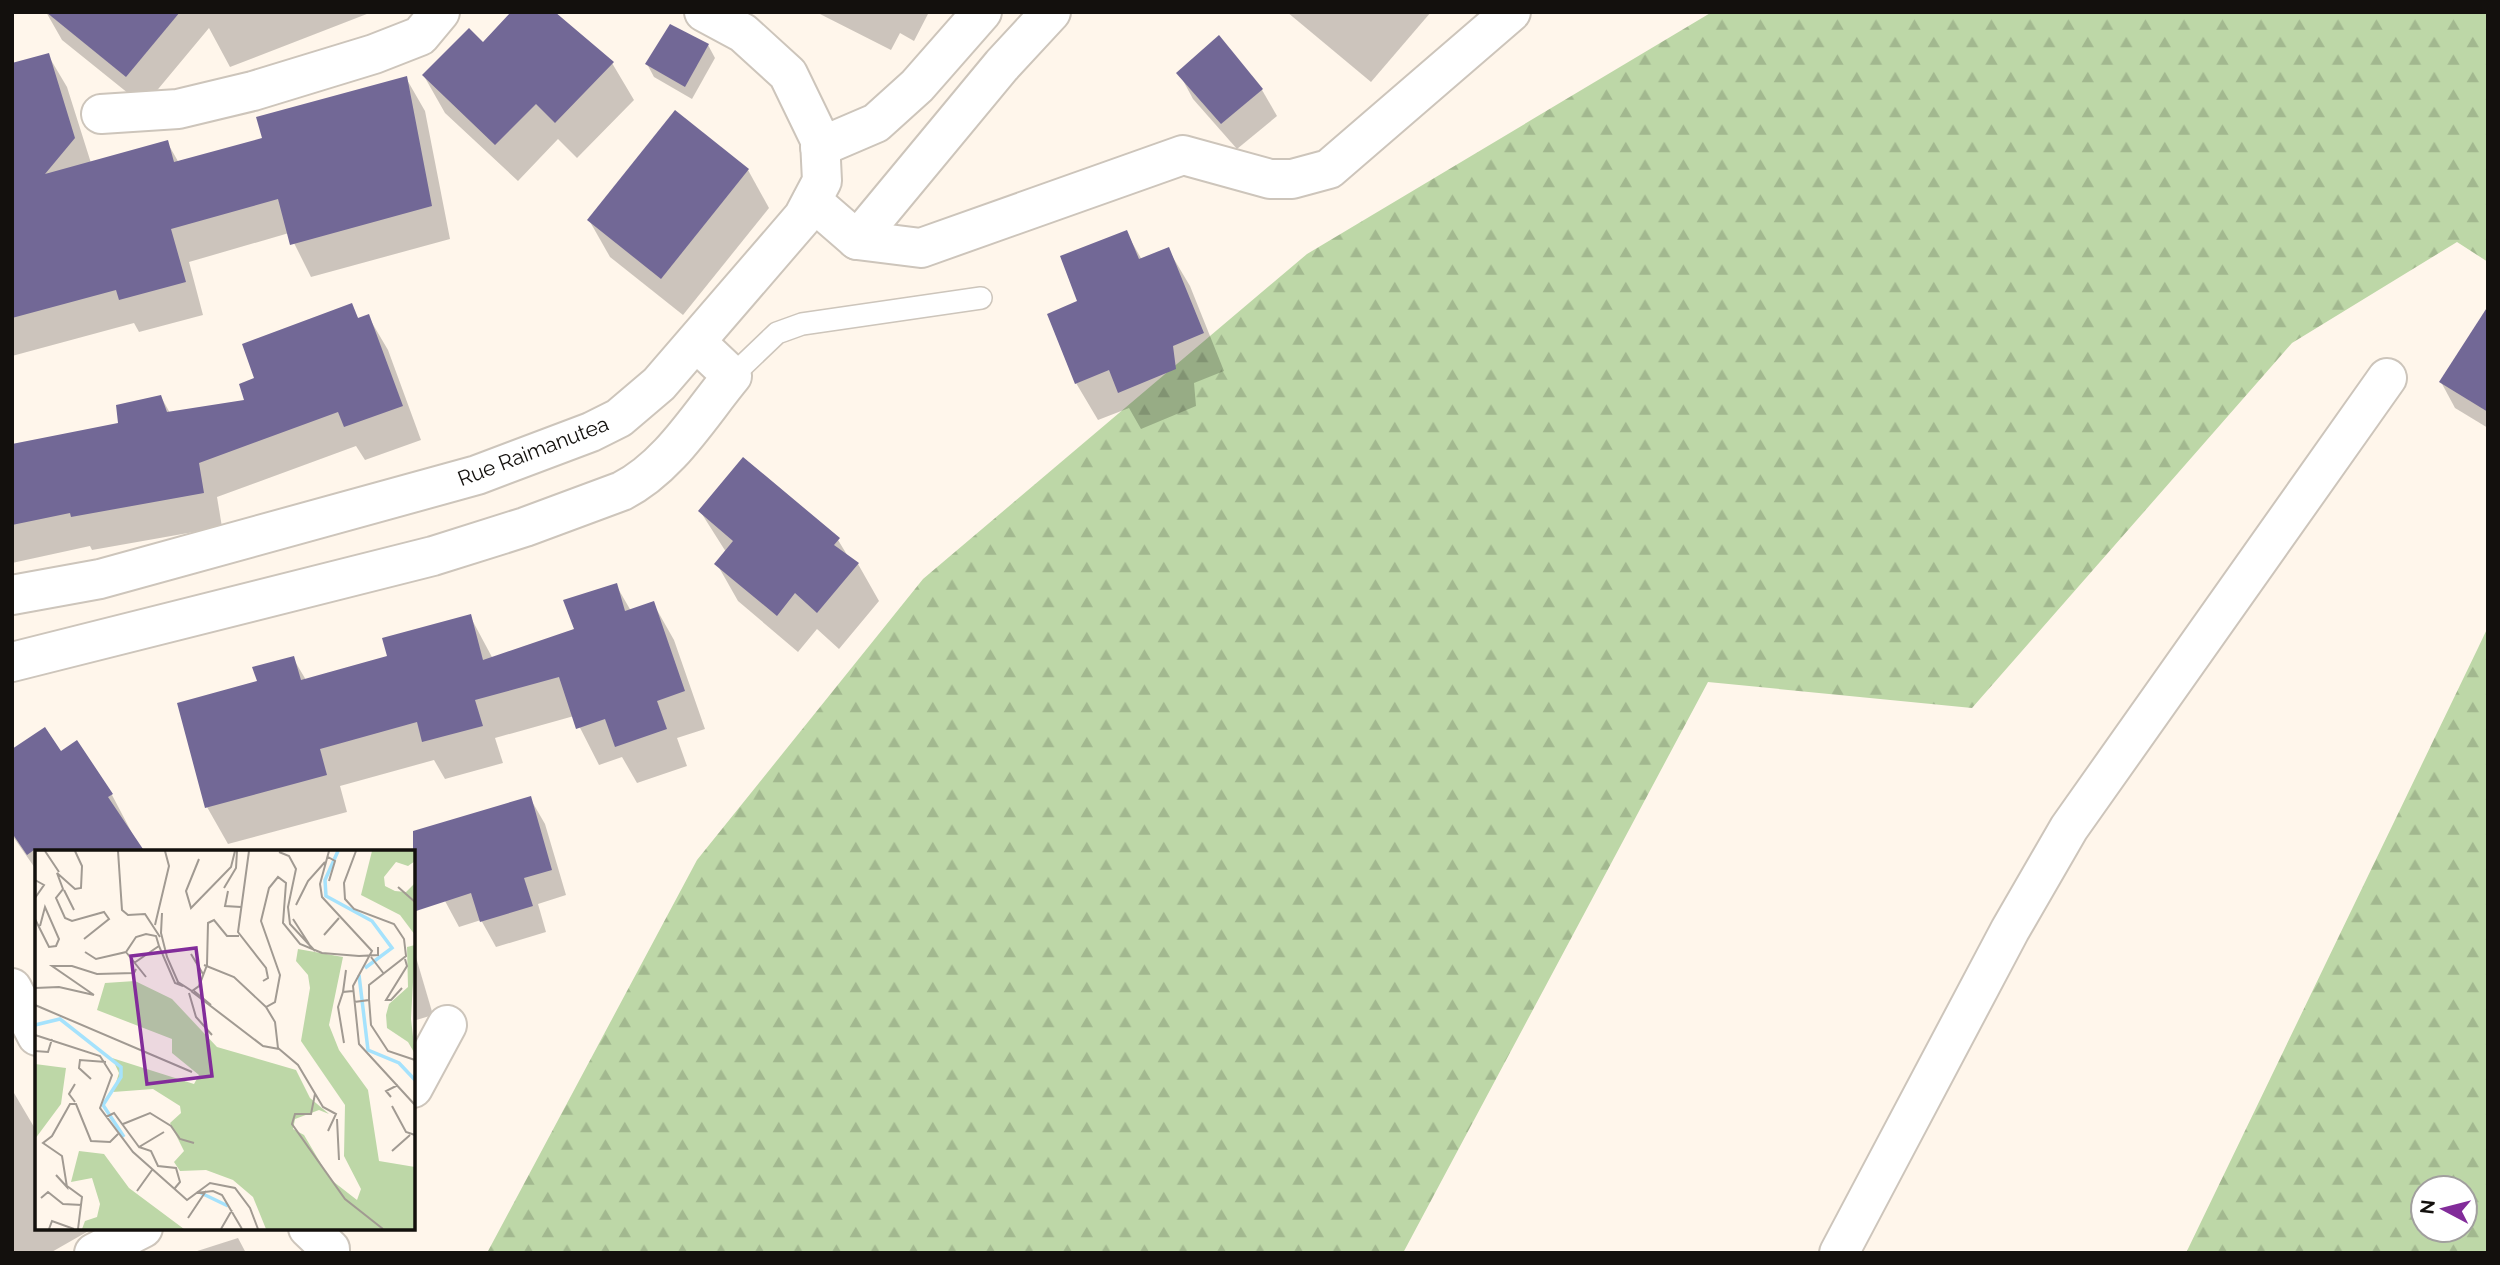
<svg xmlns="http://www.w3.org/2000/svg" width="2500" height="1265" font-family="Raleway,sans-serif">
<style>
.forest{fill:url(#forest-firs);fill-rule:evenodd}
.shadow{fill:#0003}
.building{fill:#726896}
.lines{fill:none;stroke-linecap:round;stroke-linejoin:round}
.service-casing{stroke:#cdc5bb;stroke-width:24}
.minor-casing{stroke:#cdc5bb;stroke-width:42}
.service{stroke:#fff;stroke-width:21}
.minor{stroke:#fff;stroke-width:38}
.labels{text-anchor:middle;dominant-baseline:central;stroke-width:6;stroke-linejoin:round;paint-order:stroke}
.street-label{font-size:21px;fill:#13100d;stroke:#fff}
.inset-river{fill:none;stroke:#a5e2fc;stroke-width:3.5}
.inset-road{fill:none;stroke:#a19a92;stroke-width:2}
.view{fill:#822c9a;fill-opacity:0.15;stroke:#822c9a;stroke-width:3.5}
.inset-edge{fill:none;stroke:#13100d;stroke-width:3.5}
</style>
<defs>
<pattern id="forest-firs" width="22" height="20" patternUnits="userSpaceOnUse" patternTransform="scale(1.75)"><rect width="22" height="20" fill="#bdd7a7"/><path d="M5 1l3.5 6h-7zM16 11l3.5 6h-7z" fill="#a2b88f"/></pattern>
</defs>
<rect width="100%" height="100%" fill="#fff6eb"/>
<g class="forest">
<path d="M1712,12h776v250l-31,-20 -165,101 -320,365 -264,-26 -305,571h-916l210,-393 226,-281 384,-325z"/>
<path d="M2488,627v626h-302l292,-605zM2423,1188h42v42h-42z"/>
</g>
<g class="shadow">
<path d="M46,12h326l-142,55 -21,-39 -65,78 -82,-66z"/>
<path d="M816,12h113l-15,29 -14,-8 -9,17z"/>
<path d="M1287,12h144l-60,70z"/>
<path d="M1219,37l43,53 15,26 -40,33 -44,-50 -14,-26z"/>
<path d="M483,44l129,19 22,37 -57,58 -19,-19 -40,42 -73,-68 -21,-37z"/>
<path d="M708,45l7,13 -23,41 -38,-22 -7,-13z"/>
<path d="M48,55l19,32 24,76 76,-21 12,21 85,-23 142,-62 19,33 25,128 -139,38 -22,-44 -100,29 14,53 -64,17 -5,-9 -122,33v-291z"/>
<path d="M748,170l21,38 -86,107 -73,-58 -21,-37z"/>
<path d="M1126,232l16,28 26,-11 22,37 34,85 -30,12 2,23 -55,23 -12,-21 -31,12 -22,-37 4,-81z"/>
<path d="M351,305l8,15 9,-4 20,34 33,90 -56,20 -9,-14 -139,51 5,30 -130,23 -2,-4 -78,17v-117l108,-22 41,-27 9,16 76,-12 10,-22z"/>
<path d="M2488,324v104l-33,-20 -14,-26z"/>
<path d="M700,511l138,29 11,18 9,6 21,37 -40,48 -22,-20 -19,23 -60,-51 -21,-37 9,-12z"/>
<path d="M616,585l15,26 22,-8 21,37 31,89 -28,9 10,28 -50,17 -15,-26 -23,8 -25,-49 -79,22 8,25 -58,16 -11,-19 -94,26 7,26 -119,32 -21,-37 52,-124 34,-25 13,22 83,-22 81,-42 23,43 83,-29z"/>
<path d="M76,743l36,52 30,57h-105v19l-25,-36v-84l48,2z"/>
<path d="M530,798l15,26 21,71 -28,9 8,28 -50,15 -15,-27 -22,7 -14,-26z"/>
<path d="M413,947l20,68 -20,6z"/>
<path d="M14,1093l23,39v96l55,1 -42,24h-38z"/>
<path d="M238,1238l8,15h-55z"/>
</g>
<g class="building">
<path d="M46,12h134l-54,65z"/>
<path d="M511,12h44l59,50 -59,61 -19,-19 -41,41 -73,-70 47,-47 14,14z"/>
<path d="M670,24l39,20 -24,43 -40,-23z"/>
<path d="M1219,35l44,54 -42,35 -45,-51z"/>
<path d="M49,53l26,85 -30,36 123,-34 6,22 88,-24 -6,-21 151,-41 25,130 -142,39 -12,-46 -107,30 15,53 -67,18 -3,-10 -104,28v-255z"/>
<path d="M675,110l74,59 -88,110 -74,-59z"/>
<path d="M1127,230l12,29 30,-12 35,86 -31,13 3,23 -58,24 -9,-23 -34,14 -28,-70 30,-13 -17,-45z"/>
<path d="M352,303l6,15 11,-4 34,92 -59,21 -6,-15 -139,51 5,30 -133,24 -1,-4 -58,12v-81l106,-21 -2,-18 45,-10 6,17 77,-12 -5,-16 15,-6 -12,-34z"/>
<path d="M2488,306v106l-49,-30z"/>
<path d="M743,457l97,81 -6,7 25,18 -42,50 -22,-20 -18,23 -63,-52 19,-23 -35,-30z"/>
<path d="M617,583l8,28 29,-10 31,90 -28,10 10,28 -52,18 -10,-28 -29,10 -17,-52 -84,23 8,26 -61,16 -5,-20 -97,27 7,26 -122,33 -28,-105 80,-22 -5,-14 42,-11 7,24 86,-24 -5,-18 89,-24 12,46 91,-31 -11,-29z"/>
<path d="M45,727l16,24 16,-11 36,54 -5,3 37,55 -111,-2 -7,5 -15,-22v-84z"/>
<path d="M531,796l21,74 -28,8 9,28 -53,16 -9,-29 -58,19v-81z"/>
</g>
<g class="lines">
<g class="service-casing">
<path id="service" d="M732,376l45,-43 25,-9 179,-26"/>
</g>
<g class="minor-casing">
<g id="minor">
<path d="M101,114l77,-5 75,-18 121,-37 46,-18 20,-24"/>
<path d="M820,147l56,-24 41,-37 65,-74"/>
<path d="M812,201l45,39 145,-175 49,-53"/>
<path d="M857,240l64,8 262,-93 87,24h22l37,-10 182,-157"/>
<path d="M12,595l88,-16 377,-104 114,-43 28,-14 40,-34 144,-167 19,-36 -2,-41 -32,-66 -45,-41 -39,-21"/>
<path d="M12,662l421,-106 92,-29 97,-36c47,-24 77,-75 110,-115l-36,-34"/>
<path d="M12,988l25,48"/>
<path d="M413,1088l34,-63"/>
<path d="M308,1228l22,21v4"/>
<path d="M94,1253l49,-25"/>
<path d="M1839,1253l171,-323 59,-102 318,-450"/>
</g>
</g>
<use href="#service" class="service"/>
<use href="#minor" class="minor"/>
</g>
<g class="labels">
<g class="street-label">
<text transform="translate(533 451) rotate(-21)">Rue Raimanutea</text>
</g>
</g>
<g transform="translate(35 850)">
<rect width="380" height="380" fill="#fff6eb"/>
<path d="M337,1h43v10l-7,5 -12,-4 -12,15 1,9 10,5 11,1 9,-9v52l-15,-20 -39,-20zM380,95l-4,74 4,35 -7,-12 -21,-14 -1,-13 3,-11 19,-17 -1,-40zM263,99l45,8 -14,68 10,25 29,40 11,71 36,6v62h-149l-13,-32 -20,-17 -27,-10 -26,1 -6,-9 10,-11 -14,-28 11,-10 -1,-7 -27,-17 -40,3 6,-19 -7,-15 82,26 5,-9 -27,-22v-14l-75,-29 8,-27 30,-2 37,18 45,48 79,23 14,28 19,16 -10,-4 -24,9 -2,10 11,6 26,44 27,21 4,-11 -17,-33 1,-51 -44,-64 9,-53 -2,-13 -12,-14zM0,214l31,4 -5,36 -26,35zM44,301l25,3 25,34 55,41h-102l3,-8 12,-4 3,-13 -8,-26 -21,4z" fill="#bdd7a7"/>
<path class="inset-river" d="M303,1l-13,29 1,16 46,25 20,27 -27,20M324,125l9,75 31,13 16,17M0,175l25,-6 61,48v10l-18,28 21,32M166,343l27,13"/>
<path class="inset-road" d="M10,1l14,21M40,1l7,15 -1,22 -6,1 -18,-16 6,16 -7,9 9,20 7,3 32,-9 5,7 -25,20M83,1l4,59 6,5 17,-1 15,23M214,1l-11,81 28,36 2,10 -5,3M294,1l-9,33 2,13 50,54 -19,35 6,58 56,61M244,2l10,4 7,13 -8,38 2,17 25,27M293,7l7,4 -6,20M164,9l-13,32 5,17 40,-41 4,-16M0,30l9,5 -9,13M363,37l17,15M189,38l12,-20 1,-17M29,40l10,20M193,41l-3,15 16,1M261,55l12,-24 17,-19M127,63l-1,20 6,24 11,25 14,9 7,-5 8,-21 1,-42 6,-3 13,16h12M0,69l14,28 7,-1 3,-7 -14,-32 -5,19M258,69l16,25M120,75l14,-59 -4,-15M289,85l15,-17M50,102l11,7 30,-7 10,-15 10,-3 10,2 3,10M91,102l20,25M156,104l12,20M336,107l13,17M99,113l25,-17 16,37 8,3M169,115l30,12 32,30 9,-5 5,-27 -19,-54 8,-33 9,-11 8,6 -3,40 17,21 22,9 37,3 19,-1v-8M0,138l24,-1 35,8M367,138l-11,12h-5l21,-34 -2,-7M156,141l72,55 16,3M159,141l17,14M308,142l3,-22M154,143l7,24 16,18M59,145l-42,-29h20l25,8 37,-1 2,-4M334,149l2,26 17,26 27,9M319,152l15,-2v-15l37,-29 -2,-17 -10,-15 -40,-15 -9,-10 -1,-16 12,-32M0,155l157,67M231,157l9,15 3,26 20,17 25,42 13,7 -8,17M0,185l65,21 12,19 -12,33 33,44 54,48 23,-17 25,5 15,20 8,21M309,193l-6,-36 5,-15 10,-1M0,201l13,1 4,-13M56,229l-12,-11 1,-8 26,2M280,244l-4,20h-16l-3,10 53,75 38,30M356,247l-5,-6 12,-6M40,252l-6,-8 6,-10M357,256l14,26 9,3M71,267l8,-4 25,34 25,-15M302,269l2,41M88,274l27,-11 21,13 9,13 14,4M104,297l12,4 7,15 18,2 4,14 -5,6M357,301l18,-16M21,325l11,12 -5,-31 -19,-13 9,-7 18,-32h6l15,37 19,1 8,-8M32,336l15,11 -4,32M102,341l15,-21M161,343l17,-2 9,4 20,34M6,348l7,-6 15,12 19,1M153,368l18,-27M14,379l3,-8 22,8M186,379l11,-19"/>
<path class="view" d="M161,98l16,128 -65,8 -16,-128z"/>
<rect width="380" height="380" class="inset-edge"/>
</g>
<rect width="2500" height="1265" fill="none" stroke="#13100d" stroke-width="28"/>
<g transform="translate(2444 1209) rotate(277)"><circle r="33" fill="#ffffff" stroke="#a19f9e" stroke-width="2"/>
<path d="M0-5L12 26L0 18L-12 26Z" fill="#822c9a"/>
<text y="-10" font-size="19" font-weight="bold" text-anchor="middle" fill="#13100d">N</text>
</g>
</svg>
